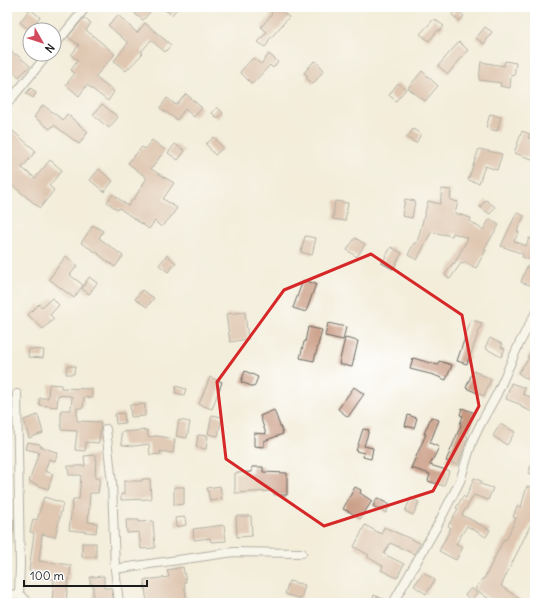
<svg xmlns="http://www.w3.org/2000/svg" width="542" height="610" font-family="Delius,sans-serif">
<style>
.building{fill:#c89980}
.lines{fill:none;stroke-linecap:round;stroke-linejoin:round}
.street-casing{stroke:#67655e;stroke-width:10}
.street{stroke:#fff;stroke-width:8}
.marked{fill:none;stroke:#d62828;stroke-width:3;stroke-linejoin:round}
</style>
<rect width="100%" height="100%" fill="#fff"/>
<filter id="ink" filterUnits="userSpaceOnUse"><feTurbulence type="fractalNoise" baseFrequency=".025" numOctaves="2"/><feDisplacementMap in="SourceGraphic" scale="8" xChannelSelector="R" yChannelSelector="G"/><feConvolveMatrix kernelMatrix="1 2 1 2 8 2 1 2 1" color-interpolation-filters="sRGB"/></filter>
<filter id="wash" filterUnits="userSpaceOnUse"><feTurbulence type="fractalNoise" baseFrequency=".012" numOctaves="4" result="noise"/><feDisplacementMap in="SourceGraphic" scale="16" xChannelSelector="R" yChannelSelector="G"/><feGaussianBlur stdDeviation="0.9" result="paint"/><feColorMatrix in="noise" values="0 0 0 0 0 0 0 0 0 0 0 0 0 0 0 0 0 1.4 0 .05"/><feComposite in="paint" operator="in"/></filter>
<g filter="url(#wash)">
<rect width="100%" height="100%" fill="#f3edda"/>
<g id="blocks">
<g class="building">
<path d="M141,7h5l5,4 -8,9 -8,-6z"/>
<path d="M161,7h17l-6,8z"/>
<path d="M276,7l13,10 -21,24 1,1 -4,5 -7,-5 9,-10 -6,-5 11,-13 -1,-1z"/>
<path d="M30,9l10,8 -11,13 -9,-8z"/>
<path d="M456,9l8,7 -5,5 -7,-6z"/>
<path d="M118,15l19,18 8,-10 26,22 -6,7 -14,-12 -10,12 2,1 -17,18 -12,-10 14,-18 -20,-18z"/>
<path d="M84,18l7,5 -5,7 29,24 -20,23 19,15 -6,9 -21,-16 -8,11 -13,-11 9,-12 -4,-3 7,-10 -7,-5 8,-10 -11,-8z"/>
<path d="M434,19l10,7 -4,5 -2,-1 -9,11 -9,-7z"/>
<path d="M485,27l7,5 -8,12 -8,-6z"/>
<path d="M459,42l9,8 -20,24 -10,-8z"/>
<path d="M7,48l8,7 1,-1 14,12 -11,11 -12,-11z"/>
<path d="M269,54l9,8 -5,6 -3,-3 -18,19 -12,-12 13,-14 8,6z"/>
<path d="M314,61l1,1 1,-1 8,9 -11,14 -7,-6 2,-2 -4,-3z"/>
<path d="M505,61l11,2 -2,13 -3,-1 -1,13 -10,-2 1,-3 -22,-3 2,-18 23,4z"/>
<path d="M422,71l16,15 -13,15 -17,-13z"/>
<path d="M398,83l8,6 -10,12 -7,-6z"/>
<path d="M31,88l5,5 -3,5 -7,-5z"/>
<path d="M186,94l16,14 -8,9 -9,-8 -8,11 -17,-12 7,-10 9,7z"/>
<path d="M102,104l16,13 -9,11 -16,-13z"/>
<path d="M43,105l20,15 4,-6 21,18 -9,12 -25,-19 -4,4 -16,-12z"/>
<path d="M217,107l6,6 -5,6 -6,-6z"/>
<path d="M490,114l11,3 -4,14 -11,-3z"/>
<path d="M7,126l29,25 -14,17 13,10 15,-18 12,10 -13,16 5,4 -14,18 -33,-27z"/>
<path d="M413,129l8,5 -5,9 -9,-5z"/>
<path d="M522,131l8,3 -2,4 7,2v20l-21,-7z"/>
<path d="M214,137l9,11 -8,7 -9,-11z"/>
<path d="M152,140l13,10 -14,19 23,14 -11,16 14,9 -7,10 -9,9 -6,-6 -6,8 -30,-21 -1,2 -11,-8 6,-8 15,12 5,-7h1l13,-21 -19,-15 14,-16 3,2z"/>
<path d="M175,144l10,7 -7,9 -10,-7z"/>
<path d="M479,149l23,5 -5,16 -12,-4 -6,17 -11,-3z"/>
<path d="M99,169l14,12 -9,11 -14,-12z"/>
<path d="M442,189l9,1 -1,10 8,2 -3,11 16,5 -1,3 13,9 7,-11 9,6 -15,24 2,1 -10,18 -12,-6 -1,2 -2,-1 -11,16 -5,-4 8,-12 1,1 14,-26 -15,-5 -1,3 -21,-4 -14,28 -9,-5 6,-12h3l11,-42 12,3z"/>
<path d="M405,199l10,2 -3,17 -10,-2z"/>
<path d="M486,200l9,7 -5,7 -10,-7z"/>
<path d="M335,201l13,2 -3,18 -12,-2z"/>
<path d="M517,212l7,4 -7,15 2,1 -5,9 12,5 3,-8 6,2v11l-4,9 -9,-3 1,-3 -22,-8z"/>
<path d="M93,225l10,6 -4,7 24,18 -8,11 -17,-13h1l-18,-11z"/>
<path d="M305,236l11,2 -4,17 -11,-3z"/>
<path d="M355,238l10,6 -8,13 -10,-7z"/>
<path d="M391,247l11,6 -9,16 -11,-6z"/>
<path d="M167,255l9,8 -8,9 -9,-7z"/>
<path d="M66,256l11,10 -7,9 13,10 -9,13 -25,-19z"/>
<path d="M527,266l8,3v18l-14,-5z"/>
<path d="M89,277l8,6 -8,11 -7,-5z"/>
<path d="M303,280l13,4 -10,28 -13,-4z"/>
<path d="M142,290l12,8 -7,9 -12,-8z"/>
<path d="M52,298l7,7 -9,10 4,4 -11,10 -15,-14 11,-11 3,3z"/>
<path d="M245,312l3,27 -18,3 -4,-28z"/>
<path d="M471,320l11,3 -15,41 -10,-3z"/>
<path d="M328,323l18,4 -3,13 -18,-4z"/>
<path d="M308,327l14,3 -8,31 -14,-3 4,-16h1z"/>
<path d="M345,338l13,3 -6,26 -13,-3z"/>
<path d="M490,338l12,6 -1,3 4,2 -4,8 -16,-9z"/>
<path d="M535,346v38l-17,-11 11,-15 -2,-1z"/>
<path d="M29,349l15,1 -1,8 -15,-1z"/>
<path d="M413,358l25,7 1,-4 13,4 -6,15 -12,-5 -24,-6z"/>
<path d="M67,366h8l-1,8h-8z"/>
<path d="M245,371l13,6 -4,10 -13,-5z"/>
<path d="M473,371l18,8 -7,17 -18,-8z"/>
<path d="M210,377l12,5 -10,27 -13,-5z"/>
<path d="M511,383l14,5 -2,6 12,5v14l-14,-6 1,-2 -16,-6z"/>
<path d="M49,384l12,1v3l31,1v9l-8,-1 -1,11h-6v13l24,1 -2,21 -13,-1 -1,9 -10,-1 2,-19 -16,-1v-20h10l1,-13h-1v-1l-13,-1 -1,12 -18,-2 1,-7h8z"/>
<path d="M176,386l10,3 -2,6 -9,-2z"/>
<path d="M354,387l10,7 -16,23 -10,-8z"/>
<path d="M145,404v12l-14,1 -1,-12z"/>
<path d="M462,408l13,5 -9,23 2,1 -10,28 -12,-4 15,-36 -1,-1 3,-8 -3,-1z"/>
<path d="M274,410l9,24 -19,7v6l-10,-1v-13l12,1 -6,-18z"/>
<path d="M124,413l1,10 -9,1 -1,-10z"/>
<path d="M38,415l5,18 -14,5 -5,-18z"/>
<path d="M212,415l10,2 -4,19 -10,-2z"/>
<path d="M408,415l9,3 -3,10 -9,-2z"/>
<path d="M431,417l8,3 -9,23 9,4 -9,18 19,6 -5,15 -16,-5 2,-7 -19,-6 15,-34h-2z"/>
<path d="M179,420l11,2 -3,16 -11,-2z"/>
<path d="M500,424l15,8 -8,13 -14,-9z"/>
<path d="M363,429l6,1 -5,16 9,2 -2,11 -8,-2 1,-4 -8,-2z"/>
<path d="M147,430l1,7 9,-1 18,3 -2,14 -13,-2 1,3 -11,1 -1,-11 -14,2 -13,-1 -1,-13z"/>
<path d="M198,435l10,1 -2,13 -10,-2z"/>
<path d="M27,442l13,2v2l18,7 -3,8 -6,-2 -4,12 8,3 -5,15 -19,-7 10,-30 -14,-3z"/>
<path d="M96,455l-1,23h5l-2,15h-8l-2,29 9,1 -1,10 -27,-3 4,-31h6l2,-24h-12l-1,-9h17l-1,-10z"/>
<path d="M535,457v19l-7,-3z"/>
<path d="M252,467h11v5l24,1v22h-13v-4l-39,2v-20l17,-1z"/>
<path d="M474,478l7,3 -1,3 13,4 -5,12 -14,-5 -12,20 28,15 -4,7 -19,-11 -11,18 7,3 -7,13 -17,-9 12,-23 -3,-2 10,-17 -2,-1 7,-12 3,2z"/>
<path d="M142,479h8l1,20 -30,1v-6h3v-13h18z"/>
<path d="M220,486l2,13 -12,2 -3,-13z"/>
<path d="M527,486l8,2v37l-4,-1 -30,62 24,17h-30l-20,-14 8,-11 1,1 20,-40 2,1 10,-22 -3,-1 4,-11 4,1z"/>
<path d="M174,487h10v17l-10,1z"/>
<path d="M355,487l6,3 -1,3 12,8 -12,18 -10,-7 -7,-3z"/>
<path d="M44,497l19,6 -8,34 -13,-3 -3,27 32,4 -2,16h-1l-2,22 -14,-1 2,-23 -13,-1 1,-6 -13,-1 5,-38 -4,-1 3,-13 4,1z"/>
<path d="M377,498l13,7 -4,8 -13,-7z"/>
<path d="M411,498l8,4 -6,13 -8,-4z"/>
<path d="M236,516h15l1,20 -15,1z"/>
<path d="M185,517l1,8 -10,2 -1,-9z"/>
<path d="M7,518l7,2v8l-5,17h-2z"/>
<path d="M126,520h13v2l14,-1 2,27 -14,1 -2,-17 -12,1z"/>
<path d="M224,525l2,16 -15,1 -1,-4 -16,2 -1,-11z"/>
<path d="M365,525l16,9 3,-7 36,16 -6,11 -24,-11 -6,11 20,10 -7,14 -16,-8 2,-4 -16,-9 2,-2 -15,-8z"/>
<rect x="82" y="543" width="14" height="14"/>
<path d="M183,567l3,15h-2l3,21h-16v-2l-24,2 -3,-23 25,-3 -2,-7z"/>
<path d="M423,572l12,8 -9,14 -12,-8z"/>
<path d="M104,576v12h8l1,12h-8v2l-12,1v-19h-3v-7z"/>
<path d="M289,581l16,4 -4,14 -16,-5z"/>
<path d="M471,588l6,5 -6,7 -6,-5z"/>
<path d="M374,595l14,6v2h-17z"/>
</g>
</g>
</g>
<g filter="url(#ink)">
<use href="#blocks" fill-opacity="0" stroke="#67655e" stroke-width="1"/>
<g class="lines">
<g class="street-casing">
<g id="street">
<path d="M54,46l32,-39"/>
<path d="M7,104l41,-50"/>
<path d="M17,394l3,171 -1,29"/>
<path d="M106,429l6,54 3,86 4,34"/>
<path d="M115,569l119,-17 68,1"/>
<path d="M7,595l12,-1 10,9"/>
<path d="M393,603l44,-77 23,-45 12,-39 9,-19 16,-29 22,-50 16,-30"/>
</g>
</g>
<use href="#street" class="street"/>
</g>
</g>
<path d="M0 0H542V610H0ZM371,254l91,61 17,91 -46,85 -109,35 -98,-67 -9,-77 67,-92z" fill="#f3edda" fill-opacity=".55" fill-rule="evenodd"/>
<path class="marked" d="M371,254l91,61 17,91 -46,85 -109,35 -98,-67 -9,-77 67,-92z"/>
<rect width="542" height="610" fill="none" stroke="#fff" stroke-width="24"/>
<g transform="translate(42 42) rotate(129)"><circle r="19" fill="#ffffff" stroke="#a4a4a4"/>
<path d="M0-3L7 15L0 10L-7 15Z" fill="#d1495b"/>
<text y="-6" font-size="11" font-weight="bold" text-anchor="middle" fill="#1c1c1c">N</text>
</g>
<path d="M24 580v6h123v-6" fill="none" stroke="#1c1c1c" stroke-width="2"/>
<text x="30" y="580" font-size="12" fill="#1c1c1c" stroke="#ffffff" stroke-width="3" paint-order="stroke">100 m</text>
</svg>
